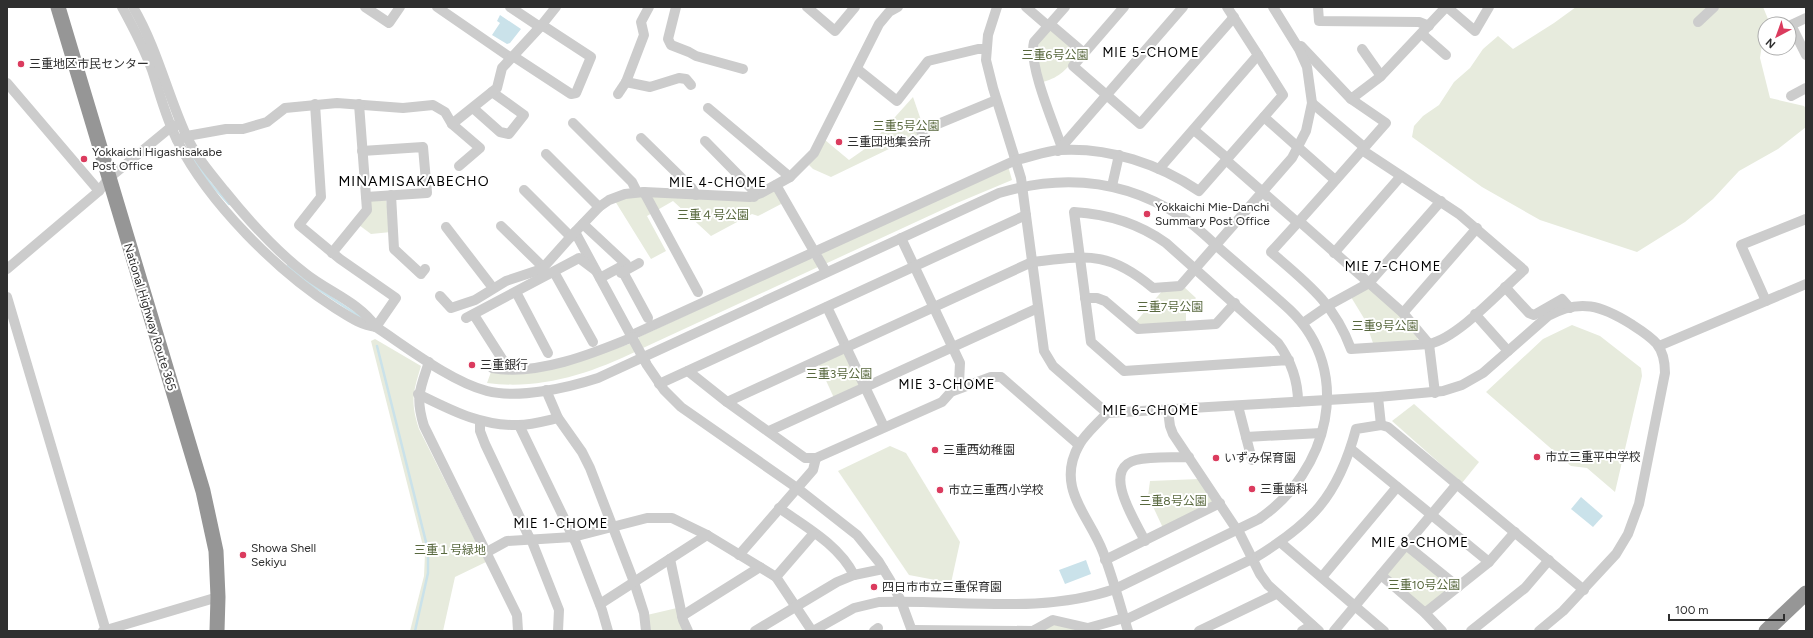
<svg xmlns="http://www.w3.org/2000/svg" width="1813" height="638" font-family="Figtree,'Noto Sans JP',sans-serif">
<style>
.green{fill:#e7ebdd}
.water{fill:#cae2ea}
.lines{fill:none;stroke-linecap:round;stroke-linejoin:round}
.stream{stroke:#cae2ea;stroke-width:2.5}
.minor{stroke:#ccc;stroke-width:10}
.highway{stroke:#969696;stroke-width:15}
.poi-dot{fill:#db3b5e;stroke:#fff;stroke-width:1.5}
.labels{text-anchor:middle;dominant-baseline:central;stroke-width:4;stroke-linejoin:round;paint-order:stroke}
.park-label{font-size:12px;fill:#58683e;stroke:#fff}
.poi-label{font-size:12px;fill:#2f2f2f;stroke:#fff;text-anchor:start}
.street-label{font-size:12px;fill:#2f2f2f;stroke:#fff}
.neighbourhood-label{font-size:13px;letter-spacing:1px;fill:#000;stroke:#fff}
.quarter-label{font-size:14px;letter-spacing:1px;fill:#000;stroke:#fff}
</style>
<rect width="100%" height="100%" fill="#fff"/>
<g class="green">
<path d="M1576,7h187l5,12 -1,5h-2l-5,34 10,40 34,8 2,3v18l-28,22 -39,22 -26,28 -28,23 -48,30 -97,-32 -58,-33 -70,-50 2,-11 9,-10 16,-11 15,-23 16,-14 13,-19 15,-13 15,13 41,-26z"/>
<path d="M1053,29l25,22v5c-12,13 -17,21 -35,26 -4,-15 -13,-48 10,-53z"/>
<path d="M913,97l10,29 -3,8 -89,43 -18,-8 -4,-4 16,-25 24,20 20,-14z"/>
<path d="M1008,166l4,14 -55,23 -132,61 -4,-8 1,-3z"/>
<path d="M774,190l9,13 -25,13 -6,-2 -41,22 -38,-35 -26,15 19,35 -15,8 -36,-58 17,-5 69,1z"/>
<path d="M386,200l5,32 -20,2 -12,-9 10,-24z"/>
<path d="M810,258l4,1 4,8 -175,81 -5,-8 1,-3z"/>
<path d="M1183,286l13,12 -10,12v13l-45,3 -6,-3 28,-33z"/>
<path d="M1366,288l4,1 31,27 17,21 -1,4 -44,2 -8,-23 -14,-23z"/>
<path d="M1572,325l28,11 41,32 1,8 -27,116 -28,-24 -16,-2 -85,-74 57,-53z"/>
<path d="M375,339l46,27c-8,27 -11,35 -2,63l67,133 -31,15 -12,54h-33l14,-55 1,-22 -54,-213z"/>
<path d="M632,343l5,8c-48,23 -96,39 -150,32l4,-11 115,-20z"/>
<path d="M841,352l4,2 15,30 -26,14 -16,-35z"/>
<path d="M1414,404l65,58 -17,21 -70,-62z"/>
<path d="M890,446l16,7 54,89 -9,41 -42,-8 -71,-104z"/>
<path d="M1199,479l15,21 -1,4 -50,24 -15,-32 2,-15z"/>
<path d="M1406,551l46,34 -28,24 -37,-35z"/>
<path d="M677,608l7,23h-35l-2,-16z"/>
<path d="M1054,623l35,8h-50z"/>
</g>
<g class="water">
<path d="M500,15l21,14 -11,14 -3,1 -15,-9 8,-12 -3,-2z"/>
<path d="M1581,497l22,19 -10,11 -22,-18z"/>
<path d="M1086,560l5,14 -26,10 -6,-14z"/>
</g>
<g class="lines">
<g class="stream">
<path d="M192,156l18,27 19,21"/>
<path d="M288,265l12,12 62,41"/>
<path d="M377,346l51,204v23l-13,58"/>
</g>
<g class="minor">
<path d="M122,7c11,20 22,41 30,63 8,24 14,49 26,72 31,61 99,129 157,166 13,8 25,17 41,19"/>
<path d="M133,7c24,41 34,86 53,128 9,20 24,38 38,55 24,30 52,61 82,84 23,18 54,29 70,53 32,21 74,54 111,64 32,8 80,-3 111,-13l401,-185c64,-19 125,-14 183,24 13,8 25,20 37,31 24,21 48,41 71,62 65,62 38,162 -31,209l-144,70c-75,26 -158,10 -236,13l-25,6 -41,23"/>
<path d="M365,7l24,16 11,-16"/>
<path d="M437,7l74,51"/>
<path d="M510,7l30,20"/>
<path d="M649,7l-8,15 3,13 -18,47 24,5 29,-9 7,1 5,6"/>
<path d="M676,7l-8,32 3,6 18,7 7,4 47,13"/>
<path d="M807,7l28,24 20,-24"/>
<path d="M898,7l-9,5 -10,12 -65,129 -24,24 -29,16 -11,4 -106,-5 -19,2 -16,6 -10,7 -24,25 72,133 17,25 17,17 116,81 60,47 22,27 11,18 11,21 11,30"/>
<path d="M997,7l-9,28 -2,25 7,28 28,90 23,173 9,15 54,47 271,-16 65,-6 19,-6 21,-12 65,-57c32,-18 54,-10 83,8 22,14 34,21 34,49l-26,131 -11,30 -12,20 -53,57 -24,20"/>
<path d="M1026,7l22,19"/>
<path d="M1124,7l-51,59 67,58 94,-107"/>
<path d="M1318,7l1,14 100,1 10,4"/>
<path d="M1447,7l28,24 14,-24"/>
<path d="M1806,18l-15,7 15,30"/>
<path d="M1698,22l16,-15"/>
<path d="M1050,24l34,29"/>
<path d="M1422,34l24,21"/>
<path d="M1301,46l50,53 29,-22 66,-70"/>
<path d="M1362,49l19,27"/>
<path d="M513,56l58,38 5,-1 15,-36 -49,-32"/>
<path d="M857,69l40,32 31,-40 50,-12h8"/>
<path d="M7,83l92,108"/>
<path d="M618,94l8,-12"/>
<path d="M1791,96l15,-8"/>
<path d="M1351,99l35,24c-38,43 -76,87 -115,129 36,31 63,51 80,97l78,-5c29,-6 71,-53 95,-74l-65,-56 -97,-64"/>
<path d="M1312,103l52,44"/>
<path d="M315,104l6,93 -22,28 41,34 56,39 -20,29"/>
<path d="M473,108l27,24 9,2 15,-19 -32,-23"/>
<path d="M708,108l82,69"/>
<path d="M1264,117l71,63"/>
<path d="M573,123l59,59 5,10"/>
<path d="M452,124l28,24 -21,18"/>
<path d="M1194,130l33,28"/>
<path d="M921,131l75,-31"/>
<path d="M641,138l50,49 5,8"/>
<path d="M177,140l10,-4 39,-7h17l24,-7 18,-14 52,-5 66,5 30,-3 12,7 7,12 45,-36 5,-20 38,-41 16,-20"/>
<path d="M705,141l47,48 2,8"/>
<path d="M1061,145c-8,-23 -33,-81 -27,-103l31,-35"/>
<path d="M362,151l61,-4 4,46 -61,4"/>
<path d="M1058,151l125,-144"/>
<path d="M546,154l53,53"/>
<path d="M1226,160l72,63"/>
<path d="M1159,169l99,-114 -31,-48"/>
<path d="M776,185l50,87"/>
<path d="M1112,186l7,-31"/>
<path d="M524,190l47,47"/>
<path d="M644,192l54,100"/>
<path d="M391,195l3,54 27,25 4,-5"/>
<path d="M1299,221l104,92 26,31 6,49"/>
<path d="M583,224l43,40 -26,14"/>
<path d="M501,226l42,41"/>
<path d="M446,227l47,61"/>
<path d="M332,253l35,-43 -8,-106"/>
<path d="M1334,253l67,-77"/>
<path d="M7,269l92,-78 9,-12 63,-52 6,-2"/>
<path d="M554,272l39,70"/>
<path d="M623,272l25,46"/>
<path d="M621,273l18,-10"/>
<path d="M1505,287l24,26 5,2 28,-16 8,9"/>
<path d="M516,292l32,61"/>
<path d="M440,296l11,12 24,-8 31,-19 36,-12 33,-37"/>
<path d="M7,297l99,334"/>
<path d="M1085,298h12l8,3 33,28 78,-5 19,-21"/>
<path d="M1766,301l-25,-56 65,-26"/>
<path d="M827,307l57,120"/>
<path d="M1403,313l74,-85"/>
<path d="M1475,314l33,37"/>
<path d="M474,315l30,47"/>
<path d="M466,318l113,-60 16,12"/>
<path d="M1303,323l26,-18 40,-22 72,-82"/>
<path d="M632,335l384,-175c15,-3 29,-9 44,-10 49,-3 99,14 139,41l84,-96 -25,-40"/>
<path d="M1659,346l147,-62"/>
<path d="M1289,360l-165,11 -33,-29 -17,-130c34,2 64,11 92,31l112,100c13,18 20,36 20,59"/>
<path d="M429,362c-9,27 -14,35 -5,64l93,189 1,16"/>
<path d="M492,368c45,8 100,-14 141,-31"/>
<path d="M688,371l39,31 78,56h11l126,-56 17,-19 1,-20 -59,-125"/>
<path d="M659,384l367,-169"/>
<path d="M546,390l12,28 24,34 8,16 44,114 10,31 2,18"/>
<path d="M953,391l38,-14h10l78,68"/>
<path d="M418,394c33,16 62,32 100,31 13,0 27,-4 40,-7"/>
<path d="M1378,397l3,28"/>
<path d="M727,402l305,-140c54,-6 76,-12 121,26l27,-2 112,-128 14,-27 6,-28 -5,-36 -8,-18 -26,-42"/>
<path d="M1238,406l14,54"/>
<path d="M1168,411l2,15 3,8 64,96"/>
<path d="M1107,413c-9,10 -22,21 -28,32 -24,43 10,70 24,107 10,26 17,53 25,79"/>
<path d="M480,421v10l5,13 45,95"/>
<path d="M519,425l57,118 26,67 6,21"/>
<path d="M769,431l269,-123"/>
<path d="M1246,437l75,-4"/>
<path d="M1351,449l138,113"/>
<path d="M779,508c27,19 60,37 75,67"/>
<path d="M1238,530l22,44 8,11 51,46"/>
<path d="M531,539l28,71 -1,21"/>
<path d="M1145,541c-9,-19 -45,-72 -9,-81 16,-4 36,-2 53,-3"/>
<path d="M1280,542l104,89"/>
<path d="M1406,545l52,42"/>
<path d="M487,552l20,-11 66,-4 74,-19h25l35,17 69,42 36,54"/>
<path d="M739,555l74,-85 3,-12"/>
<path d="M670,559l13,61 5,11"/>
<path d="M1253,559c58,-35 85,-62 103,-130l25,-4 7,2 196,163"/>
<path d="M1105,560l115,-57"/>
<path d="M1381,575l44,38 17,18"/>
<path d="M776,577l38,-44"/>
<path d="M1322,577l75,-90"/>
<path d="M600,604l107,-69"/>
<path d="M1425,613l64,-51 26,-30"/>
<path d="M682,616l78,-49"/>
<path d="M1125,620l127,-61"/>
<path d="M912,630l121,1 20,-11 35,8 36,-10"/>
<path d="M103,631l115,-34"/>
<path d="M755,631l82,-49 17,-7 29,-6"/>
<path d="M874,631l4,-3"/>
<path d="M1199,631l77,-37"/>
<path d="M1302,631l10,-6"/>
<path d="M1334,631l123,-147"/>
<path d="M1471,631l54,-43 24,-28"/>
</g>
<g class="highway">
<path d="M58,7l145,484 13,60 2,46 -1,34"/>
<path d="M1766,631l40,-38"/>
</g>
</g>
<g class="poi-dot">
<circle cx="21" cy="64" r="4"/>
<circle cx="839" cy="142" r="4"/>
<circle cx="84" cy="159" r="4"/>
<circle cx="1147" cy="214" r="4"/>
<circle cx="472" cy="365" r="4"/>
<circle cx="935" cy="450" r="4"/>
<circle cx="1537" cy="457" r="4"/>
<circle cx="1216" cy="458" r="4"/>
<circle cx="1252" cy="489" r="4"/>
<circle cx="940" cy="490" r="4"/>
<circle cx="243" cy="555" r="4"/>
<circle cx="874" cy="587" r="4"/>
</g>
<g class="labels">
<g class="park-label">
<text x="1055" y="55">三重6号公園</text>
<text x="906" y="126">三重5号公園</text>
<text x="713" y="215">三重４号公園</text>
<text x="1170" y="307">三重7号公園</text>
<text x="1385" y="326">三重9号公園</text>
<text x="839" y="374">三重3号公園</text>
<text x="1173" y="501">三重8号公園</text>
<text x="450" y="550">三重１号緑地</text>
<text x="1424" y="585">三重10号公園</text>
</g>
<g class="poi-label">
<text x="29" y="64">三重地区市民センター</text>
<text x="847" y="142">三重団地集会所</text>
<text x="92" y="152">Yokkaichi Higashisakabe<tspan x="92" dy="14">Post Office</tspan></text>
<text x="1155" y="207">Yokkaichi Mie-Danchi<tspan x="1155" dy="14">Summary Post Office</tspan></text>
<text x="480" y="365">三重銀行</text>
<text x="943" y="450">三重西幼稚園</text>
<text x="1545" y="457">市立三重平中学校</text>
<text x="1224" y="458">いずみ保育園</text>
<text x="1260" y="489">三重歯科</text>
<text x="948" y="490">市立三重西小学校</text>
<text x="251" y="548">Showa Shell<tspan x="251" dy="14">Sekiyu</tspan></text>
<text x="882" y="587">四日市市立三重保育園</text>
</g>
<g class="street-label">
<text transform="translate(150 317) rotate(73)">National Highway Route 365</text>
</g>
<g class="neighbourhood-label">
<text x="1151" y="52">MIE 5-CHOME</text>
<text x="718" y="182">MIE 4-CHOME</text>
<text x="1393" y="266">MIE 7-CHOME</text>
<text x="947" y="384">MIE 3-CHOME</text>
<text x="1151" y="410">MIE 6-CHOME</text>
<text x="561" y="523">MIE 1-CHOME</text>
<text x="1420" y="542">MIE 8-CHOME</text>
</g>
<g class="quarter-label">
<text x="414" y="181">MINAMISAKABECHO</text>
</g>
</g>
<rect width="1813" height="638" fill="none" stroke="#2f2f2f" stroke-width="16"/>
<g transform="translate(1777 36) rotate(221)"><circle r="19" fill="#ffffff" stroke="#acacac"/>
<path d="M0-3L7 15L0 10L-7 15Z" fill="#db3b5e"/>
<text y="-6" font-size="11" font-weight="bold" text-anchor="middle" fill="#2f2f2f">N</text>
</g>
<path d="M1669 614v6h115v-6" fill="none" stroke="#2f2f2f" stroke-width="2"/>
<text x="1675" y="614" font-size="12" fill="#2f2f2f" stroke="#ffffff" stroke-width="3" paint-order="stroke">100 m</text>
</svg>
